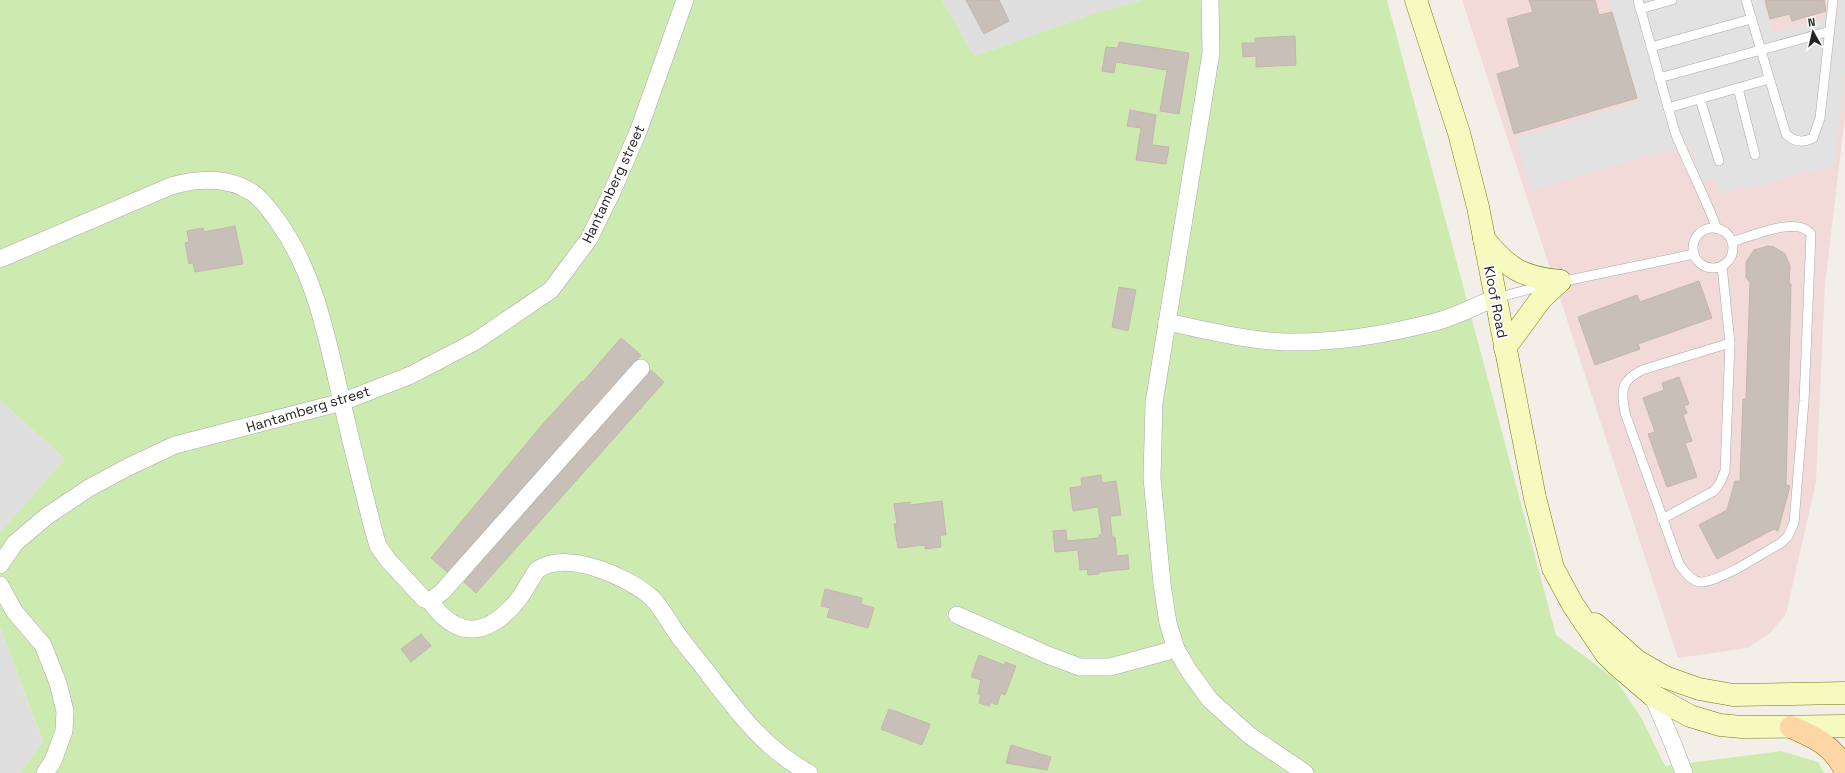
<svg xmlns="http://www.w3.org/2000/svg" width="1845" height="773" font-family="'Space Grotesk',sans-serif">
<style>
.residential{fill:#e0dfdf}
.commercial{fill:#f2dad9}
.grass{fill:#cdebb0}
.parking{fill:#e2e2e2}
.building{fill:#c7bfb8;stroke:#c4b6ab}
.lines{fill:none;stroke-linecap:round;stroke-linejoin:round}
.lane-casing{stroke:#a9a9a9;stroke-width:10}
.street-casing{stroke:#a9a9a9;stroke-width:18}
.secondary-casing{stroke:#707d05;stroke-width:23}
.primary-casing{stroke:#a06b00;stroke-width:23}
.lane{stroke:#fff;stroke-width:9}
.street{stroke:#fff;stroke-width:17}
.secondary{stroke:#f7fabf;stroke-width:22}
.primary{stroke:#fcd6a4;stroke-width:22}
.labels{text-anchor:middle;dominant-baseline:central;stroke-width:4;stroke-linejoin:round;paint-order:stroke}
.street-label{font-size:14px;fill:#222;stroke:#fff}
</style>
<rect width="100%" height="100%" fill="#f2efe9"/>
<g class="residential">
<path d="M942,0h200l-52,15 -116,41z"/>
<path d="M0,400l65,59 -65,73z"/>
<path d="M0,626l43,117 -23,30h-20z"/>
</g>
<path class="commercial" d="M1462,0h383v117l-20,167 -9,198 -30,132 -16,19 -23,15 -69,10z"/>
<path class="grass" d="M0,0h942l32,56 116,-41 52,-15h245l169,635 59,44 27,40 23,47 116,-15 37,11 6,11h-1804l23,-31 -43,-116v-94l65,-73 -65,-59z"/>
<path class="parking" d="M1609,0h154l10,33 54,-16 2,-17h16v72l-11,94 -113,28 -5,-16 -15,4 -12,-38 -158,46 -15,-52 123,-36z"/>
<g class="building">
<path d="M966,0h33l10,21 -25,13z"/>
<path d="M1529,0h66l4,15 13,-3 25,86 -123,36 -17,-60 23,-7 -13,-48 26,-7z"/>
<path d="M1765,0h59l2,11 -34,10 -2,-7 -20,5z"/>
<path d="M1295,36l1,29 -40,2v-11l-13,1 -1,-14h13v-5z"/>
<path d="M1119,42l70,11 -10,61 -19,-3 7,-41 -51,-8 -2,11 -12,-2 4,-24 12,1z"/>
<path d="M1130,110l26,5 -4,30 17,2 -3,17 -30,-4 5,-32 -14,-2z"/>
<path d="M235,226l8,38 -48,8 -2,-9 -4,1 -4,-21 4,-1 -2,-11 16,-3 1,4z"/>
<path d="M1768,246l6,1 11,7 5,12 -1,18h2l-5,201 4,1 -12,45 -4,-2 -57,30 -18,-34 28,-15 8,-29h5l3,-82h3l4,-116 -4,-6v-15l8,-12z"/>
<path d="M1699,281l13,37 -74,26 2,5 -45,16 -17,-48 59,-22 3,7z"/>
<path d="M1119,287l17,3 -8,41 -16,-4z"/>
<path d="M621,338l20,17 -3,4 -191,213 -16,-14 111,-133 40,-44 1,1z"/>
<path d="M651,370l13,12 -188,211 -12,-11z"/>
<path d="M1679,377l10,27 -5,2 3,7 -4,2 9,26 -7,2 12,34 -30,10 -19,-53 7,-2 -12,-34 21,-8 -2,-7z"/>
<path d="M1101,475l1,8 14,-2 5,34 -11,1 2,21h3l2,19 11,-1 1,14 -30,3v2l-11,1 -1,-6 -7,1 -2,-20 -23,2 -2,-21 13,-1 1,11 32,-3v-3l3,-1 -4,-27 -25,4 -3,-23 12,-2 -1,-8z"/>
<path d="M942,501l4,34h-6l1,12 -16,2v-4l-27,3 -4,-24h3l-3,-20 16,-2v3z"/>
<path d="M825,589l37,9 -1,6 13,4 -6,20 -41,-11 3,-9 -9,-2z"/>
<path d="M421,634l10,12 -20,16 -10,-13z"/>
<path d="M979,655l25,10 1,-3 11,4 -11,29 -4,-2 -4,12 -6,-3 -2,4 -10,-3 2,-8 -3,-1 3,-14 -10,-3z"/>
<path d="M889,709l41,15 -8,21 -41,-16z"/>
<path d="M1011,745l40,12 -4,13 -41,-7z"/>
</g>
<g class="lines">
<g class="lane-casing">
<g id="lane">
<path d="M1638,0l37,132c13,33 30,64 42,97"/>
<path d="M1746,0l40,134c8,8 17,9 27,4l7,-20 13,-118"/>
<path d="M1640,9l32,-9"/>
<path d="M1651,47l100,-28"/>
<path d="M1659,78l171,-47"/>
<path d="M1738,88l17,67"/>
<path d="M1700,99l19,62"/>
<path d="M1668,108l101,-29"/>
<circle cx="1713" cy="248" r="20"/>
<path d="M1560,282l134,-28"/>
<path d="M1496,298l49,-13"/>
<path d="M1730,343l-88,27c-22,11 -21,21 -17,43l54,151c6,8 13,19 24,18 22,-3 58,-28 78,-39l7,-7 6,-13 10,-122 7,-167c-13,-19 -62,3 -79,8"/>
<path d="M1662,519l52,-28 6,-8 5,-12 5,-128 -8,-77"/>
</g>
</g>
<g class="street-casing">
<g id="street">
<path d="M1210,0l1,53 -57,350 -2,75 10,106 6,39 8,26 13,22 21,29 39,35 56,38"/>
<path d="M0,259l171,-73c28,-8 57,-10 82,7 10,7 17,18 24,27 39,54 50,119 65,182 9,41 20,82 30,123l6,21 10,14 36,39 6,2 12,-9 199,-224"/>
<path d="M1167,322c39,8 80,19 120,20 49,1 101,-8 148,-20 20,-5 41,-16 60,-24"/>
<path d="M0,565l15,-22 32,-27 42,-28 39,-21 47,-22 167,-43 69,-27 65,-34 75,-51 38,-51 22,-45 27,-62 47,-132"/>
<path d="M0,585l14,26 29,34 15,38 7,28 -1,20 -11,30 -8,12"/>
<path d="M430,601c24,34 51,38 81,7 11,-11 18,-26 26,-38 29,-21 92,7 115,28 10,10 18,26 26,37 10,14 22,27 32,41 30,39 55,73 99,97"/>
<path d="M957,615l93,41 30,11h30l66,-18"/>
<path d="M1652,695l21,49 11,29"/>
</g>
</g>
<g class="secondary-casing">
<g id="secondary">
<path d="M1416,0l43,133 19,74 57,291 18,70 20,37 33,49 11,11 35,30 38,21 30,9 22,2 103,-1"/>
<path d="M1484,239c25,30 37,38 76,42"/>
<path d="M1505,348l36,-49 19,-18"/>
<path d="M1595,624l42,37 28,16 34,12 34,6 112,-2"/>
</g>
</g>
<g class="primary-casing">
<path id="primary" d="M1791,727c23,10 42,18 54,43"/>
</g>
<use href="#lane" class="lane"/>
<use href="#street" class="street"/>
<use href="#secondary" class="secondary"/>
<use href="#primary" class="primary"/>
</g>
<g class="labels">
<g class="street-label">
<text transform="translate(613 184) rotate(-65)">Hantamberg street</text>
<text transform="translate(1496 302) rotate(79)">Kloof Road</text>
<text transform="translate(308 409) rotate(-17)">Hantamberg street</text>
</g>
</g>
<g transform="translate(1813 32) rotate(352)" stroke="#ffffff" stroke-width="3" paint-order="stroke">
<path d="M0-3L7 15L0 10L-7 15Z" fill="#222222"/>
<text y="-6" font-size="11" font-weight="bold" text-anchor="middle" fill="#222222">N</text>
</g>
</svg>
